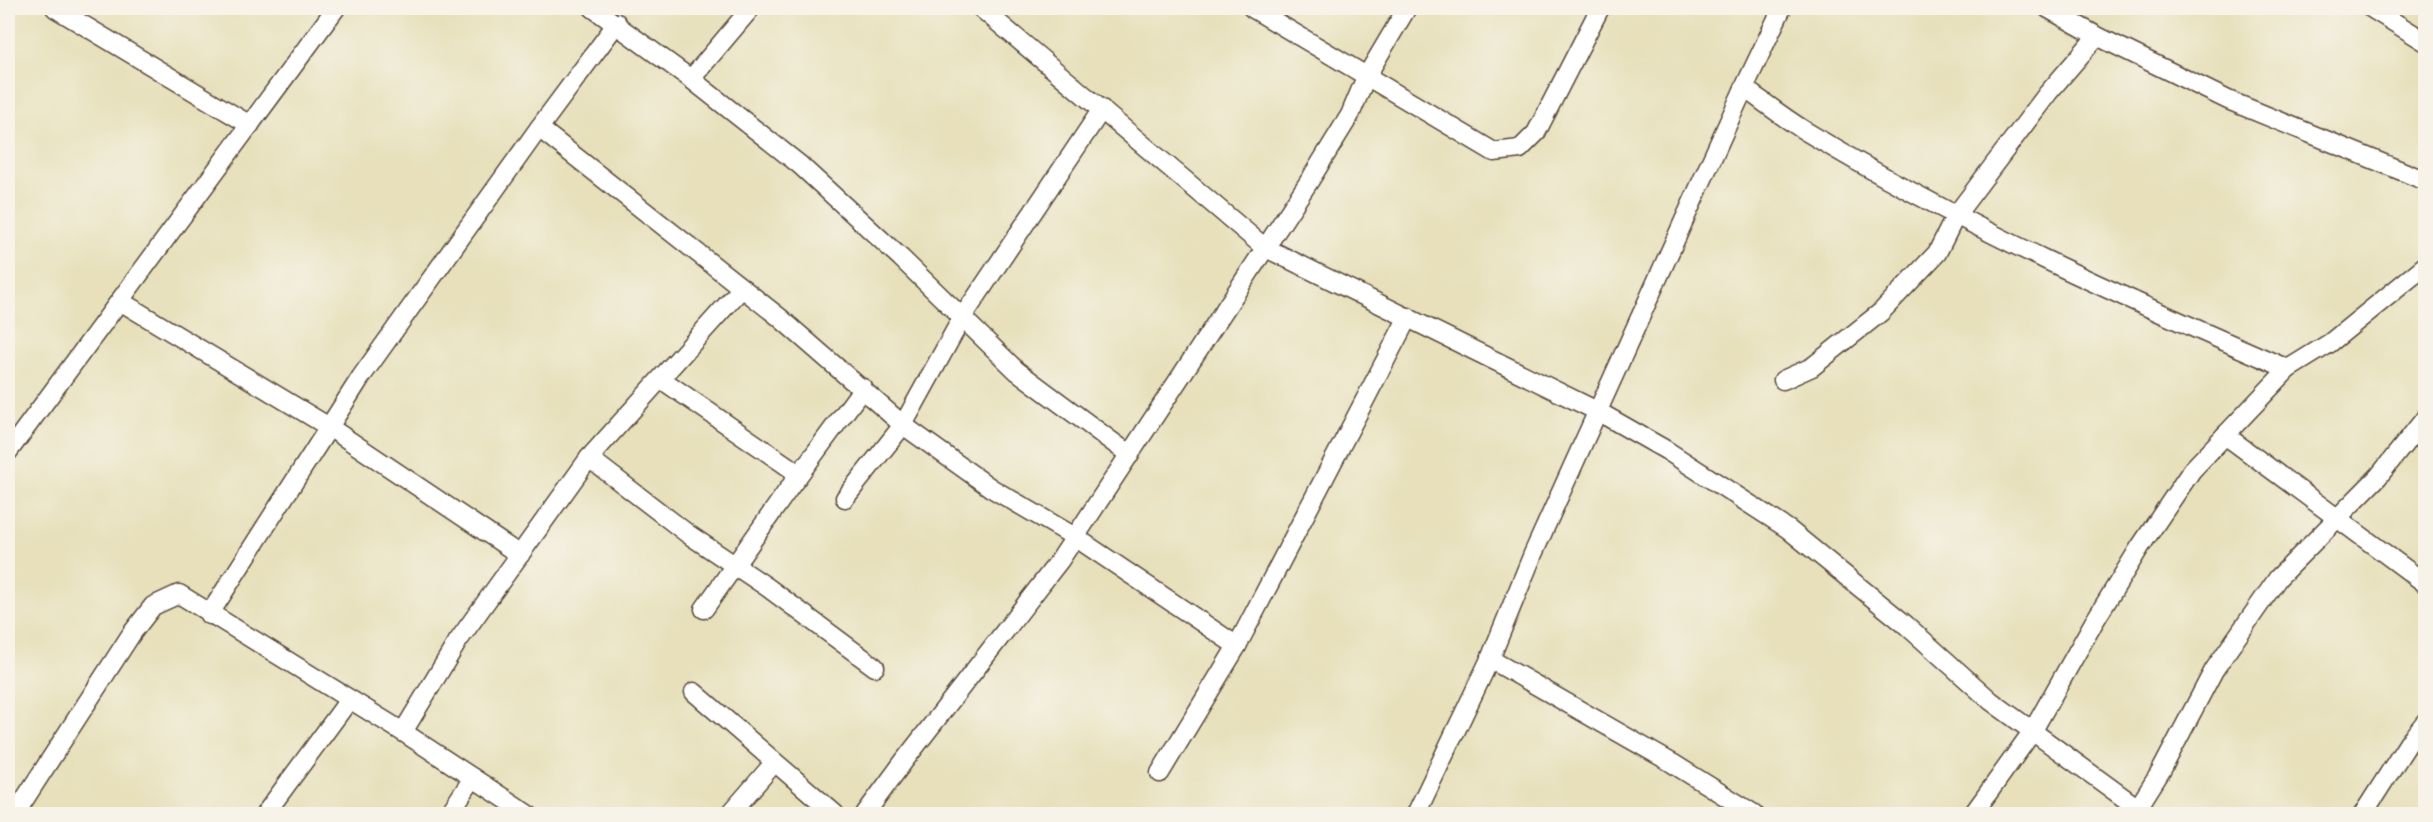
<svg xmlns="http://www.w3.org/2000/svg" width="2433" height="822" font-family="'Playpen Sans',sans-serif">
<style>
.lines{fill:none;stroke-linecap:round;stroke-linejoin:round}
.street-casing{stroke:#554536;stroke-width:21}
.street{stroke:#fff;stroke-width:18}
</style>
<rect width="100%" height="100%" fill="#f7f3e8"/>
<filter id="ink" filterUnits="userSpaceOnUse"><feTurbulence type="fractalNoise" baseFrequency=".0167" numOctaves="2"/><feDisplacementMap in="SourceGraphic" scale="12" xChannelSelector="R" yChannelSelector="G"/><feConvolveMatrix kernelMatrix="1 2 1 2 8 2 1 2 1" color-interpolation-filters="sRGB"/></filter>
<filter id="wash" filterUnits="userSpaceOnUse"><feTurbulence type="fractalNoise" baseFrequency=".008" numOctaves="4" result="noise"/><feDisplacementMap in="SourceGraphic" scale="24" xChannelSelector="R" yChannelSelector="G"/><feGaussianBlur stdDeviation="1.35" result="paint"/><feColorMatrix in="noise" values="0 0 0 0 0 0 0 0 0 0 0 0 0 0 0 0 0 1.4 0 .05"/><feComposite in="paint" operator="in"/></filter>
<g filter="url(#wash)">
<rect width="100%" height="100%" fill="#e7e0bb"/>
</g>
<g filter="url(#ink)">
<g class="lines">
<g class="street-casing">
<g id="street">
<path d="M55,8l195,117"/>
<path d="M593,8l98,71 109,86 101,93 116,113 113,84"/>
<path d="M981,8l283,239 335,165 67,38 122,79 118,96 85,76 155,113"/>
<path d="M1252,8l242,144 26,-3 16,-16 64,-125"/>
<path d="M2047,8l50,28 131,64 198,81"/>
<path d="M2371,8l55,34"/>
<path d="M691,79l60,-71"/>
<path d="M1744,88c20,14 41,31 63,44 153,93 317,166 481,237"/>
<path d="M539,128l240,189 124,108 88,63 84,49 162,109"/>
<path d="M120,301l209,126 191,128"/>
<path d="M661,379l138,95"/>
<path d="M1783,380l29,-13 69,-55 56,-59 19,-38 92,-122 49,-57"/>
<path d="M2225,435l201,149"/>
<path d="M8,452l328,-444"/>
<path d="M589,458l99,76 79,53 108,80"/>
<path d="M845,498l58,-73 59,-107 140,-209"/>
<path d="M704,609l86,-122 73,-99"/>
<path d="M209,615l152,-238 178,-249 78,-105"/>
<path d="M1490,659l182,104 82,51"/>
<path d="M694,692l141,122"/>
<path d="M403,732l55,-91 131,-183 153,-170"/>
<path d="M1160,773l77,-127 171,-329"/>
<path d="M15,814l117,-181 21,-27 26,-12 224,138 125,82"/>
<path d="M265,814l84,-114"/>
<path d="M449,814l24,-36"/>
<path d="M730,814l44,-51"/>
<path d="M865,814l39,-53 156,-201 250,-380 40,-65 16,-38 41,-69"/>
<path d="M1416,814l74,-155 43,-105 211,-466 38,-80"/>
<path d="M1973,814l59,-82 62,-110 46,-75 52,-77 96,-101 42,-26 96,-78"/>
<path d="M2134,814l27,-43 53,-101 64,-92 100,-101 48,-60"/>
<path d="M2363,814l46,-72 17,-21"/>
</g>
</g>
<use href="#street" class="street"/>
</g>
</g>
<rect width="2433" height="822" fill="none" stroke="#f7f3e8" stroke-width="30"/>
</svg>
